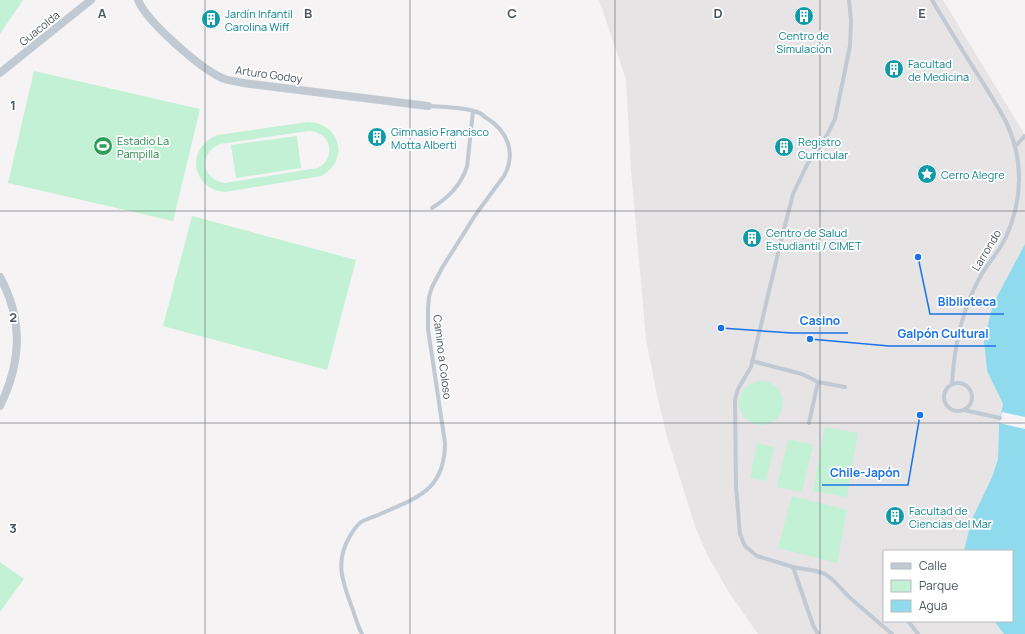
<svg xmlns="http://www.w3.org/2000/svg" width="1025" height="634" font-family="Manrope,sans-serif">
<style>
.education{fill:#e6e4e5}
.green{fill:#c3f1d5;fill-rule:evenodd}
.water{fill:#90daee}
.pier{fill:#f5f3f3}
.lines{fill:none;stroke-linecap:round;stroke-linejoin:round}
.service{stroke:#c1cad2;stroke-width:4}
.minor{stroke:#c1cad2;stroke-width:8}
.grid{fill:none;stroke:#4a5661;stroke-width:1;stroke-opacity:0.55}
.labels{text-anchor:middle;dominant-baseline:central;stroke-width:3.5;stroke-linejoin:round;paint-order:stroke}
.culture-label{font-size:11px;fill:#0d838f;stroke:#fff;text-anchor:start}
.street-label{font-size:11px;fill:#4a5661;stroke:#fff}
.leisure-label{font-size:11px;fill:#27864d;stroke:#fff;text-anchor:start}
.grid-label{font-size:13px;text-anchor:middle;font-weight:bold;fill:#4a5661;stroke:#fff;stroke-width:3.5;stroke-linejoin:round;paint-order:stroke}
.leader{fill:none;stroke:#1a73e8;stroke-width:1.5}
.callout-dot{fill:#1a73e8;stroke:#fff;stroke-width:1.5}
.callout-label{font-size:12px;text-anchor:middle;font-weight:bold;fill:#1a73e8;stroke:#fff;stroke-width:3.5;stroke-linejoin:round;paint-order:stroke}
</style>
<rect width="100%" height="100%" fill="#f5f3f3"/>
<path class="education" d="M599,0h344l82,135v109l-32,60 -9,37 3,30 16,33 -4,19 -1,36 -6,18 -21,44 -7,30h-80v70h110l10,13h-246l-30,-43 -21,-37 -11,-25 -29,-92 -11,-47 -10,-51 -15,-169 -5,-91z"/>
<g class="green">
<path d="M0,0h23l-23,34z"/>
<path d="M34,71l166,38 -27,112 -165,-38z"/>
<path d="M308,122c33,1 42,39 13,54l-96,16c-34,-3 -40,-45 -7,-57zM308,131c23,0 29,26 10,37l-93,15c-24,-3 -27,-30 -5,-39z"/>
<path d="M297,136l4,32 -65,10 -5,-33z"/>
<path d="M192,216l164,44 -29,110 -164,-44z"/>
<circle cx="761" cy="403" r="22"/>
<path d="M825,427l33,6 -11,64 -34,-6z"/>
<path d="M788,439l25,6 -11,47 -25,-5z"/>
<path d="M757,443l17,4 -8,34 -16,-3z"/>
<path d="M792,496l55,14 -10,53 -59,-15z"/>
<path d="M0,562l24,17 -24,33z"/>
</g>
<path class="water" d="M1025,244v390h-21l-10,-13h18v-70h-48l7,-30 21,-44 6,-18 1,-36 4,-19 -16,-33 -3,-30 9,-37z"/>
<path class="pier" d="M1002,412l23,5v12l-26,-6z"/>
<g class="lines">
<g class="service">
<path d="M849,0l2,20 -1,26 -15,73 -8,16 -20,30 -14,29 -13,51 -29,122 -13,22 -3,11 1,87 4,47 5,12 12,10 36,11 23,4 9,3 9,7 15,16 43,37"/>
<path d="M932,0c15,25 30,50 46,75 9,15 20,31 28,47 18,37 17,79 -1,117 -7,14 -19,26 -26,40 -18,33 -25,69 -27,105"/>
<path d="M1015,146l10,-10"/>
<path d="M432,208c17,-11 28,-22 35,-41l6,-56"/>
<path d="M752,361l50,13 16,8 -9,41"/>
<path d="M818,382l27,5"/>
<circle cx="958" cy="397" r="14"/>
<path d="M964,410l36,8"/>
<path d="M793,567l20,58 5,9"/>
<path d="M908,621l10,13"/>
<path d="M362,634c-5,-9 -7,-19 -11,-29 -9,-25 -16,-44 -1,-69 3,-5 7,-11 11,-14 6,-3 12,-5 17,-7 38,-17 67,-24 67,-72l-17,-114v-21l1,-11 3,-10 10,-19 34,-54 28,-38c13,-24 3,-46 -19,-59 -3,-3 -7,-5 -11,-6 -14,-4 -31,-4 -46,-5"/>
</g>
<g class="minor">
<path d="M138,0c9,22 62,68 84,78 6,3 14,3 21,5l185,23"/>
<path d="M0,73l91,-73"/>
<path d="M0,277c24,44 21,86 0,129"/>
</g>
</g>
<path class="grid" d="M205,0v634M410,0v634M615,0v634M820,0v634M0,211h1025M0,423h1025"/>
<defs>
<g id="building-disc" transform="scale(1)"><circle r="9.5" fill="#0f9aa8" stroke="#fff"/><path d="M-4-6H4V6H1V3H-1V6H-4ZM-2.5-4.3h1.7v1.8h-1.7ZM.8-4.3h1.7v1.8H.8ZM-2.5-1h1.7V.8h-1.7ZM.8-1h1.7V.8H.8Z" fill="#fff"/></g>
<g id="stadium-disc" transform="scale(1)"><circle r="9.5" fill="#2e9e5b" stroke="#fff"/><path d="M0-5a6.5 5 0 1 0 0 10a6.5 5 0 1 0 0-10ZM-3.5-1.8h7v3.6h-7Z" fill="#fff"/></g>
<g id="sight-disc" transform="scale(1)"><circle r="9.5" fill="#0f9aa8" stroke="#fff"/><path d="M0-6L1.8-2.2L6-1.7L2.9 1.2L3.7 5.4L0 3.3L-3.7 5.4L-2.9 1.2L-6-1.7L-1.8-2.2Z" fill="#fff"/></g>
</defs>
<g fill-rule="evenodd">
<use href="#building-disc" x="804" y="16"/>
<use href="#building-disc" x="211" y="19"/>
<use href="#building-disc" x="894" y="69"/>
<use href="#building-disc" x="377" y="137"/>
<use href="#stadium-disc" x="103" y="146"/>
<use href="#building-disc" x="784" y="147"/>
<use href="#sight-disc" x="927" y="174"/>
<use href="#building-disc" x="752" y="238"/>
<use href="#building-disc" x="895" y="516"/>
</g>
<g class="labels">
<g class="culture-label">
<text x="225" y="13">Jardín Infantil<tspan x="225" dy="13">Carolina Wiff</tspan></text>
<text x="804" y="35" text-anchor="middle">Centro de<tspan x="804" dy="13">Simulación</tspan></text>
<text x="908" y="63">Facultad<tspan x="908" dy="13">de Medicina</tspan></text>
<text x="391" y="131">Gimnasio Francisco<tspan x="391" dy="13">Motta Alberti</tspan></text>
<text x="798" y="141">Registro<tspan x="798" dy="13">Curricular</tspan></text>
<text x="941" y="174">Cerro Alegre</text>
<text x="766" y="232">Centro de Salud<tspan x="766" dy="13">Estudiantil / CIMET</tspan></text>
<text x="909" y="510">Facultad de<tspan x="909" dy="13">Ciencias del Mar</tspan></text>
</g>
<g class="street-label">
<text transform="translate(39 28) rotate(-39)">Guacolda</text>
<text transform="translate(269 74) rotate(8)">Arturo Godoy</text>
<text transform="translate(986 250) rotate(-59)">Larrondo</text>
<text transform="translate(443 357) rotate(83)">Camino a Coloso</text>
</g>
<g class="leisure-label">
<text x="117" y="140">Estadio La<tspan x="117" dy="13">Pampilla</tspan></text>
</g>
</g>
<g class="grid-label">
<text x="102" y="18">A</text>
<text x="308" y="18">B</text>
<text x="512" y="18">C</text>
<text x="718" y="18">D</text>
<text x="922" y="18">E</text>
<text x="13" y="110">1</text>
<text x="13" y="322">2</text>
<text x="13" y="533">3</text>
</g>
<path class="leader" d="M918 257L930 314H1004M721 328L792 333H848M810 339L889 346H996M920 415L908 485H822"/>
<g class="callout-dot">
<circle cx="918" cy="257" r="4"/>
<circle cx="721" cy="328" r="4"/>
<circle cx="810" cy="339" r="4"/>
<circle cx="920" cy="415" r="4"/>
</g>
<g class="callout-label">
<text x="967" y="306">Biblioteca</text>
<text x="820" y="325">Casino</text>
<text x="943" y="338">Galpón Cultural</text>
<text x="865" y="477">Chile-Japón</text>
</g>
<rect x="883" y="550" width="130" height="72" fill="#ffffff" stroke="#b7bbc0"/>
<rect x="891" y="563" width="20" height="6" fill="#c1cad2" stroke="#b7bbc0"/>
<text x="919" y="570" font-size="12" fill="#4a5661">Calle</text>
<rect x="891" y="580" width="20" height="12" fill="#c3f1d5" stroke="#b7bbc0"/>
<text x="919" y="590" font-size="12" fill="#4a5661">Parque</text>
<rect x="891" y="600" width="20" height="12" fill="#90daee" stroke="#b7bbc0"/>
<text x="919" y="610" font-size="12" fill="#4a5661">Agua</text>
</svg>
